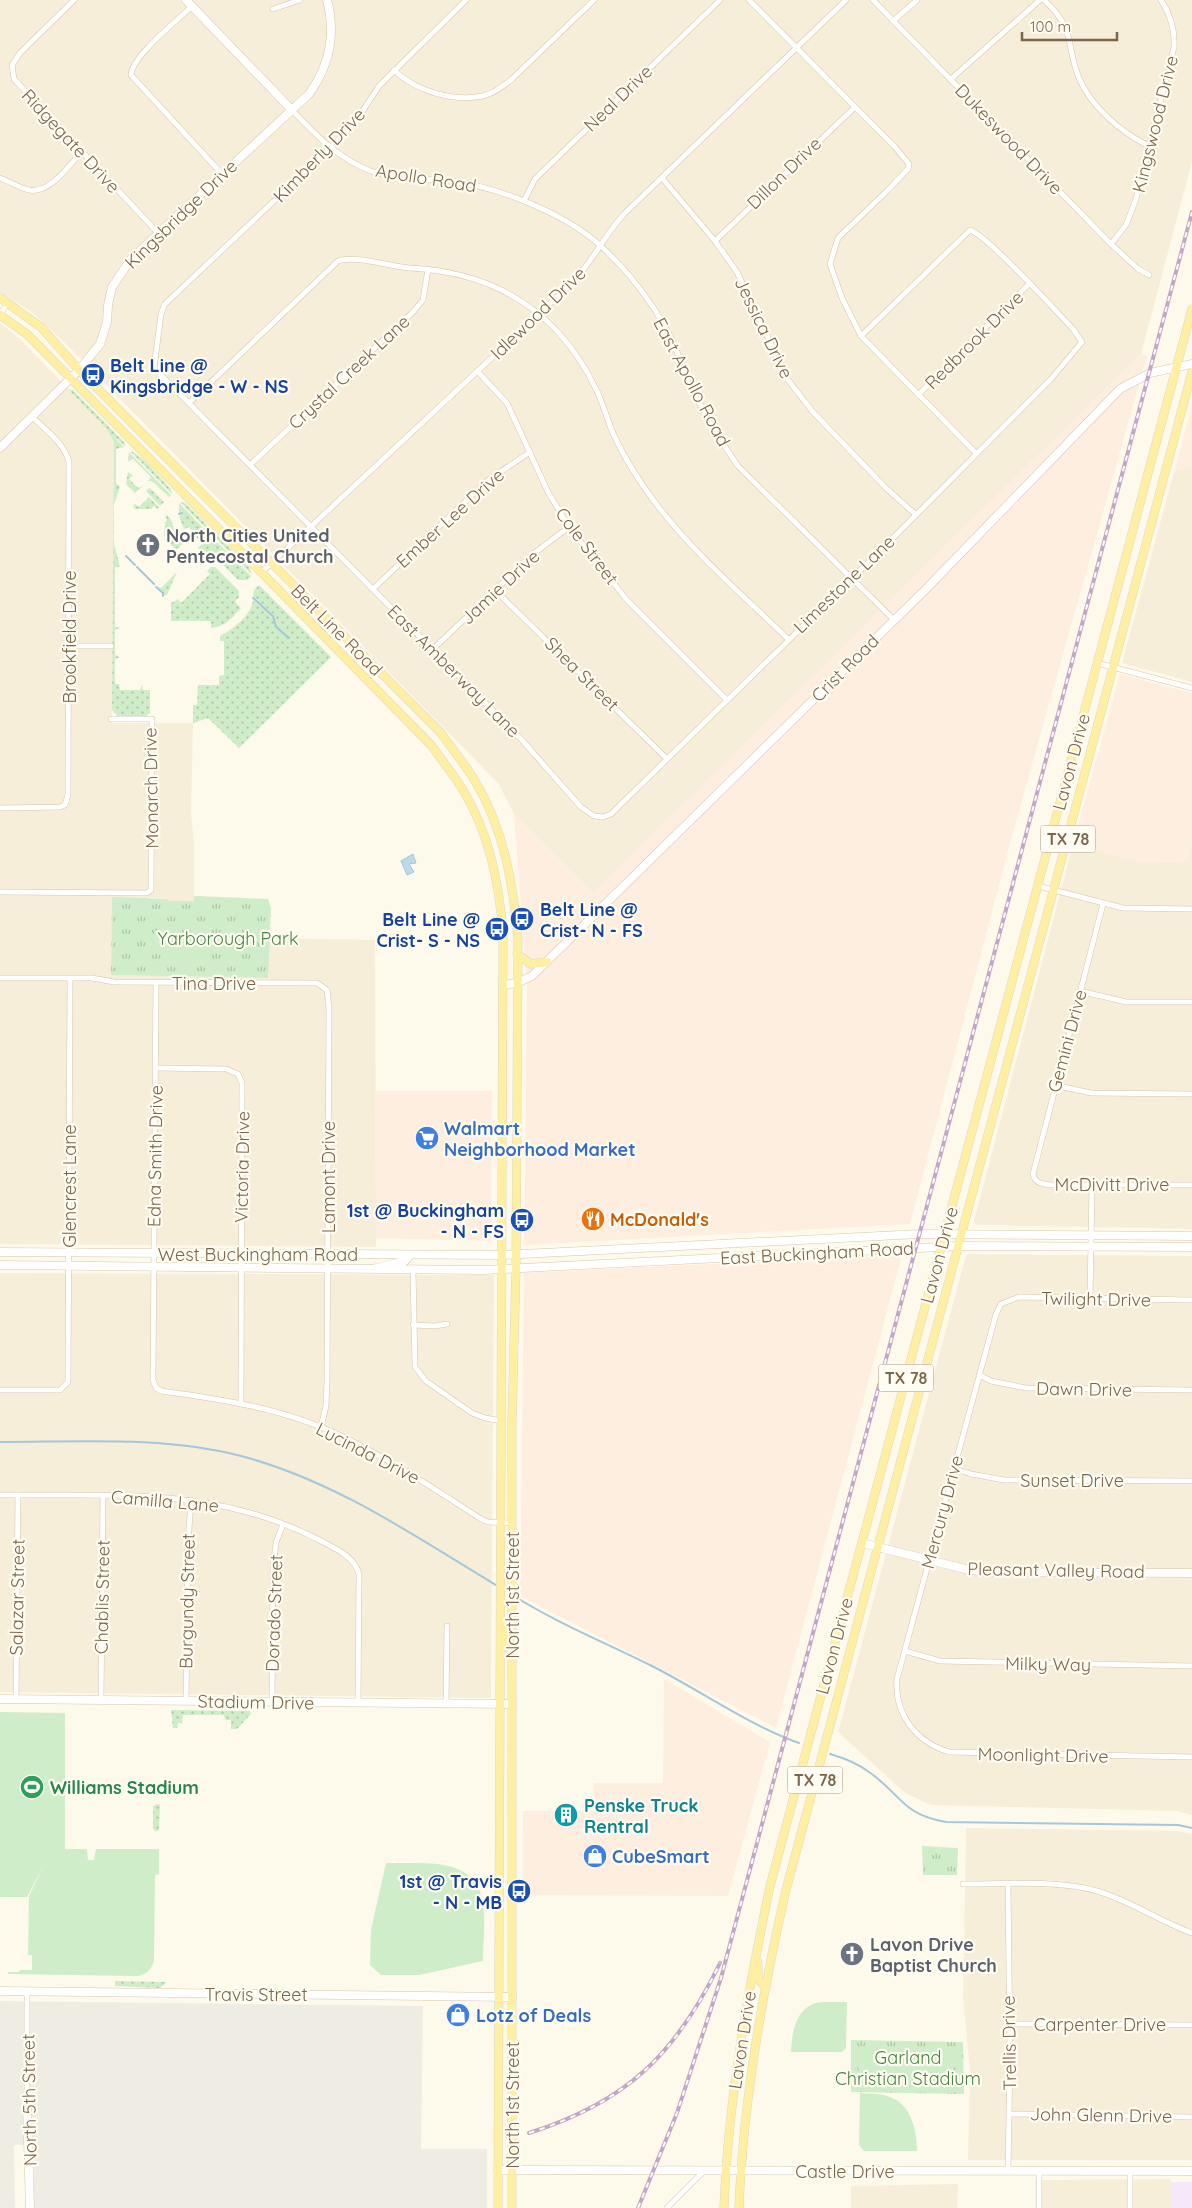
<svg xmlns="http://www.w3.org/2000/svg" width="1192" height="2208" font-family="Quicksand,sans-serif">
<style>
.residential{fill:#f6eed9}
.commercial{fill:#feeedf}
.industrial{fill:#efece3}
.education{fill:#f7e7fb}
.grass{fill:url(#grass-dots)}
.park{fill:url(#park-tufts)}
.pitch{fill:#cfedc8}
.water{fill:#bddae9;stroke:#a3c7dc}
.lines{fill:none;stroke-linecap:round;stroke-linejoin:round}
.stream{stroke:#a3c7dc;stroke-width:2}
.street-casing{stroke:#d2c5af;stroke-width:6}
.secondary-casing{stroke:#d5c7ad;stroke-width:9}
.primary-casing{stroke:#ddd7d0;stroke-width:9}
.street{stroke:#fff;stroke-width:5}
.secondary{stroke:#fff;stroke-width:8}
.primary{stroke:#feefa2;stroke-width:8}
.rail-casing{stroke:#c1a7ca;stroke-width:4}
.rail{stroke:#fffdf3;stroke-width:2;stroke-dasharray:5.5;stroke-linecap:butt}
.labels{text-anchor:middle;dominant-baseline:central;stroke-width:4.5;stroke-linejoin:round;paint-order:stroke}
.shield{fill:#fffdf3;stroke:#a3937d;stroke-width:1}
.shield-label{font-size:16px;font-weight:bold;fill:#7b664b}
.street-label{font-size:18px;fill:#7b664b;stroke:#fffdf3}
.transit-label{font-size:18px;font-weight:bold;fill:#164399;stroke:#fffdf3;text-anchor:end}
.worship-label{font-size:18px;font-weight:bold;fill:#5b616d;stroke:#fffdf3;text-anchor:start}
.park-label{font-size:18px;fill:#488242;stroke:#fffdf3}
.shop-label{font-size:18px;font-weight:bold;fill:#366cbe;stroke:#fffdf3;text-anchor:start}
.food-label{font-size:18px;font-weight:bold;fill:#c56008;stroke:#fffdf3;text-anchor:start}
.leisure-label{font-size:18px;font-weight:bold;fill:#27864d;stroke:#fffdf3;text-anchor:start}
.culture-label{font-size:18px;font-weight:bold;fill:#0d838f;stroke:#fffdf3;text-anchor:start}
</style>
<defs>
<pattern id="grass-dots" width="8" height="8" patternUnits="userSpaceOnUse" patternTransform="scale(1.25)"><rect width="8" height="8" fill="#cfedc8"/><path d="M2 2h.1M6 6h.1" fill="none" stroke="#adc4a4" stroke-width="1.8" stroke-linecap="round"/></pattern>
<pattern id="park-tufts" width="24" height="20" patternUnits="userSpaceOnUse" patternTransform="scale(1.25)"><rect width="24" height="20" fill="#cfedc8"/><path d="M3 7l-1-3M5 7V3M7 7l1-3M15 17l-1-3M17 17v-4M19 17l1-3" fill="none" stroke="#adc4a4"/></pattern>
</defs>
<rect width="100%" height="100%" fill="#fefaeb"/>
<g class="residential">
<path d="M0,0h1192v162l-51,192 -548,539 -79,-79 -16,-31 -433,-440 -33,-31 -32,-19z"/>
<path d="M0,323l19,15 88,91 7,13 -2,281h81l-2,90 3,32v56h-26v-2l-18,-2 -39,37v41l157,3v-40l107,2 1,307 -376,-3z"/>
<path d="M1186,467h6v215l-70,-19 52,-191z"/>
<path d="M1192,840v389l-216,-4 -2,-4 99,-377 60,17 53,1z"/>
<path d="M969,1254l223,2v559l-16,-4 -245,-6 -26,-12 -67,-61 128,-477z"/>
<path d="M0,1273l494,2 -3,423 -491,-6z"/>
<path d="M966,1828l210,3 16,3v326h-224l2,-89 -7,-73z"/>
<path d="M1171,2179v29h-136v-28z"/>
<path d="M958,2184l-1,24h-106v-22z"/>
</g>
<g class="commercial">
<path d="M1141,354l6,2 -134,476 -103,392 -386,21 3,-258 -13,-173 79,79z"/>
<path d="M1192,406v61l-18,5z"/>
<path d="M1120,674l72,19v147l-6,22 -53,-1 -60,-17z"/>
<path d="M376,1091h116l-1,150 -115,-3z"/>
<path d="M902,1255l-126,473 -256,-132 4,-323z"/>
<path d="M664,1679l106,63 -42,154 -206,-1 1,-84h71v-28h69z"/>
</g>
<path class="industrial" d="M0,2001l423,5 -2,143h66v59h-453v-63h-20l1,63h-15z"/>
<rect class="education" x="1171" y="2182" width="21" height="26"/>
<g class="grass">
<path d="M68,389l5,1 52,53v3l-14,-12 13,13 -8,2v35l4,2 -6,19v39l6,23h-5v60l5,1 -5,2v25l5,2 -5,2v25h4l1,6h20l2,-6 1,6h7v23l-5,4h-27l-6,-7 2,-268 -7,-13z"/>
<path d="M130,451c9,1 34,31 41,38l1,5z"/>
<path d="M129,452l42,43 -2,2 -17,-16h-4l3,-4 -18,-18 -5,3z"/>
<path d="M128,472l5,3 -4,4 9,9 5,-2 -8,7 -9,-9z"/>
<path d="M150,488l14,14 -4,4 -14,-15z"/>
<path d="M149,497l10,10 -2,2 -3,-3 -3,3h-16l-2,-3 2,-2 4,3z"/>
<path d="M180,502l5,1 65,65 2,7z"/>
<path d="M179,503l30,31 -9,8 -11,-15 -5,2 -5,-13 5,-3 -2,-2 -3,2z"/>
<path d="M167,515l4,5 4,12 -11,5 1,-14 2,-4 -2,-2z"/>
<path d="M176,532l6,12 -6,6 -11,-12z"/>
<path d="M210,535l41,41 -4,4h-9l-18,-18 -22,-14z"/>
<path d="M211,567h4l24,24v6l-4,5 6,6c-9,10 -16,19 -30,20v-7h-40v-18l7,-4 3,4 29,-29 -3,-3z"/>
<path d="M177,572l-10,23 -3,1 -1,-4 -6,-6 4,2z"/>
<path d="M259,585l72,72 -92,91 -31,-30 -15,5v-18h4l1,-20h21v-9l5,-1v-34h-4v-5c13,-7 31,-20 33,-36l18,15h3l-21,-18 1,-7z"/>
<path d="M171,1710l79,1 1,3 -14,15h-6v-9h-6l-1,-5h-41l-1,8h-4l-1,5h-4z"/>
<path d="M158,1804l2,1 -1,25 -3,1 -3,-2v-23z"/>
<path d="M115,1981l51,1v1l-6,5 -45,-2z"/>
</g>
<g class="park">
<path d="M194,896l74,3 3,9 -3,70 -157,-3 1,-78 56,2 1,2h25z"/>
<path d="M922,1846l36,2 -1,27h-34z"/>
<path d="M851,2040l112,2 1,52 -113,-2z"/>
</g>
<g class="pitch">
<path d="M176,941h14l1,24h-15z"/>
<path d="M0,1712l65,1v136h22l1,11h6l2,-11h63v25l-4,1 -1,86c-3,9 -8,14 -17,15l-129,-2v-2h11l1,-2h12v-15h-4l1,-59 15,-31 -17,32h-27z"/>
<path d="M386,1863c36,1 89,-8 97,39 3,19 0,40 0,59l-64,14h-38l-11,-10 1,-35z"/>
<path d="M832,2002h15l-1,46 -4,4h-51c1,-17 3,-40 22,-48 5,-2 13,-2 19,-2z"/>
<path d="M859,2050l94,1 -1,42 -94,-2z"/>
<path d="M860,2093c8,1 19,0 27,3 24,6 30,34 30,55h-53l-5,-6z"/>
</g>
<path class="water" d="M413,854l3,9 -7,1 5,8 -7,3 -6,-14z"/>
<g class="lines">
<g class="stream">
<path d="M179,514l3,-1"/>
<path d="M126,556l9,9"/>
<path d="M137,567l17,17"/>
<path d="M156,587l7,6v3"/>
<path d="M253,598l20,18 3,11 13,11"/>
<path d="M0,1442c79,0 163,-6 241,14 95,25 175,81 258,131"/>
<path d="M514,1596c43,27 90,46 136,69 50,25 96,59 149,78"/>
<path d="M830,1754c14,4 27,9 39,18 33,23 32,42 77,50l232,3 14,3"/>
</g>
<g class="street-casing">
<g id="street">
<path d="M74,0l-54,53 -8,12 2,14 145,155"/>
<path d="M466,0l-87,86 -23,35 -26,27 -165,156 -4,10 -7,54 367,371 60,68 13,9 9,1 8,-3 275,-269 165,-166 31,-37 -9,-13c-17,-18 -86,-94 -103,-99l-109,106"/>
<path d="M749,0l146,147 14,17 -1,5 -21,22 -49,47 -8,26 12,34 19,38 115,117"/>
<path d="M873,0l238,244 26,24 12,7"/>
<path d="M1044,0c33,30 21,44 35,78 12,29 43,55 70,68"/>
<path d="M192,6c-15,15 -60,50 -61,69l91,99"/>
<path d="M273,9l27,-9"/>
<path d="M893,21l24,-21"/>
<path d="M394,70c21,21 59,32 89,26 11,-3 22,-11 30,-18l81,-78"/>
<path d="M951,79l89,-79"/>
<path d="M291,109c24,25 47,50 80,62 26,9 52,7 79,10 49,6 114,32 151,65 26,24 50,55 67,86 9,16 13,33 20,49 14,30 31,58 50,85l156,154"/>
<path d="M0,178c9,3 19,10 29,12 21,4 39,-24 52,-37"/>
<path d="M662,178l53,63 22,31 51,108 25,32 73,76 29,26"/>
<path d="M524,201l11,-22 185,-179"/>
<path d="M715,241l140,-134"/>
<path d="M1111,244l15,-19 10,-26 38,-152c1,-17 -3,-32 -13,-47"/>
<path d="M0,314l8,-11"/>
<path d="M477,371l30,32 41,89 21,35 58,73 100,100"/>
<path d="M918,395l111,-111"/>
<path d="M189,403l149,-142c15,-6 51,5 71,7 87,4 150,43 188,123 5,11 9,23 13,35 11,27 27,52 44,75 38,51 89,94 134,138"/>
<path d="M250,465l163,-153 10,-12 5,-31"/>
<path d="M261,573l312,-291c20,-21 32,-48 52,-69l221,-213"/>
<path d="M373,589l114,-108 43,-29"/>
<path d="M495,590l172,169"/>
<path d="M69,646h42"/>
<path d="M433,649l100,-95 36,-27"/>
<path d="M1097,663l95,25"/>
<path d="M0,808l60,-1 5,-2 3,-10 1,-333c-5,-19 -23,-32 -37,-45"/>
<path d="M1038,886l85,22 69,1"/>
<path d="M0,892l147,1 4,-3 1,-171h-41"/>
<path d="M1103,904l-70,270c2,9 9,10 18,11h141"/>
<path d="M0,978h92l22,4 203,1 10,7 2,19 -2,371 -1,26 -5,21"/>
<path d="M156,982l-3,398 3,8 5,3c60,8 125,18 180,45 49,23 95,54 140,83l7,3 25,1"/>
<path d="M1080,991l46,11h66"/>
<path d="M156,1068l70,1 12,5 4,9 -1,321"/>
<path d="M1054,1085l37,8 101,1"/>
<path d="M413,1271l2,96 11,14 46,32 13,5 17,3"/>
<path d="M1090,1299l2,-115"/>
<path d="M1192,1300l-173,-3 -18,7 -5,10 -99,365c-3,35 19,63 52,73l243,5"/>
<path d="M413,1325l22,1 12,-2"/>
<path d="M979,1375l12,6 35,7 166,2"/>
<path d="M0,1390h60l8,-8 2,-403"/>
<path d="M953,1468l18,6 33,6 188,1"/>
<path d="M0,1495c112,1 217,-9 321,46 15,8 33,15 38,33l-1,129"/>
<path d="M905,1651l35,10 252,5"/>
<path d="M16,1699l2,-204"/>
<path d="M101,1700l2,-205"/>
<path d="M186,1701l2,-158 3,-43"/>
<path d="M272,1702l1,-133 3,-26 7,-19"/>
<path d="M446,1704l1,-78"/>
<path d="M963,1884c40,0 97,-4 134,7 34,10 62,30 95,42"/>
<path d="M27,1991v113"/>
<path d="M1009,2024l183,1"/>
<path d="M1009,2114l183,3"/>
<path d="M1008,2171l2,-115 -2,-172"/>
<path d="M1130,2172v36"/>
<path d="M667,2208l38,-38"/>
<path d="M1039,2208v-37"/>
</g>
</g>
<g class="secondary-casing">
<g id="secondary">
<path d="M186,0l105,109"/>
<path d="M0,448l79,-78 21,-26 7,-22 1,-17 4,-18 19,-28 178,-165c21,-29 27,-60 18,-94"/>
<path d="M503,985l14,-2 15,-7 393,-386 195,-201 30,-16 42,-9"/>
<path d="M0,1252l502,3 417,-21 273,2"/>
<path d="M0,1265l483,5 476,-24 233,1"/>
<path d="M376,1268l29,-7 5,-6"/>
<path d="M862,1543l103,26 20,3 207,1"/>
<path d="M0,1699l512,5"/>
<path d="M0,1991l512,6"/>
<path d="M27,2104l3,104"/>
<path d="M498,2170l694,1"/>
</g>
</g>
<g class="primary-casing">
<g id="primary">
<path d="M0,298l41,29 38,43 362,363c11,16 24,31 34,48 29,48 38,102 43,158l-2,329 -4,153v787"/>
<path d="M0,315l28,20 404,411c10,15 22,29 31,44 27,45 36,93 40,144l-5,1274"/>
<path d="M517,954l14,10 16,-2"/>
<path d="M505,1622l3,25 3,4"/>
<path d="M758,1962v17l8,9"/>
<path d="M724,2208c4,-109 24,-216 46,-322l422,-1577"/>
<path d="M739,2208c4,-107 23,-214 47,-318l406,-1518"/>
</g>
</g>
<use href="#street" class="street"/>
<use href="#secondary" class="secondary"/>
<use href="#primary" class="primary"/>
<g class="rail-casing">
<g id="rail">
<path d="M529,2133c98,-31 147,-79 191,-170"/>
<path d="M638,2208l39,-95 44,-135 471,-1766"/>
</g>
</g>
<use href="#rail" class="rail"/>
</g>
<defs>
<g id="bus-disc" transform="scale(1.25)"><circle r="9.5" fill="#1a4fb4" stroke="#fffdf3"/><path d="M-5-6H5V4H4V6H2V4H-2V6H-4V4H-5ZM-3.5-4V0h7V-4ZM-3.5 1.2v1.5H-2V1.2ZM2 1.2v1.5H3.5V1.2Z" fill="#fff"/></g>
<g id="church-disc" transform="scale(1.25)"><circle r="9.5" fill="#6b7280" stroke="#fffdf3"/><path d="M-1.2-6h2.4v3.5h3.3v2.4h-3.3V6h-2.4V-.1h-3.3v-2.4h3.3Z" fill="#fff"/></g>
<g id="supermarket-disc" transform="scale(1.25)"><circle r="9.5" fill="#3f7fe0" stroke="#fffdf3"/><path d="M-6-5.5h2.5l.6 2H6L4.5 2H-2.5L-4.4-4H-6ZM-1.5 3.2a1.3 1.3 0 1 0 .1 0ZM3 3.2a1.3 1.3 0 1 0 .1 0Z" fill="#fff"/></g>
<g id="restaurant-disc" transform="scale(1.25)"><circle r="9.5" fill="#e8710a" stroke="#fffdf3"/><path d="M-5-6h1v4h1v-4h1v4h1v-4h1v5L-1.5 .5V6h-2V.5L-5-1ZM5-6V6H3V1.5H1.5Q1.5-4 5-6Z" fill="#fff"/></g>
<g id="stadium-disc" transform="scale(1.25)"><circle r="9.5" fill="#2e9e5b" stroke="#fffdf3"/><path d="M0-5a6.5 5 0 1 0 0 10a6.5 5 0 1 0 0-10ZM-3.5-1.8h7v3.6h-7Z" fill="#fff"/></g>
<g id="building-disc" transform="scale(1.25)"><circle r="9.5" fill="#0f9aa8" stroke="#fffdf3"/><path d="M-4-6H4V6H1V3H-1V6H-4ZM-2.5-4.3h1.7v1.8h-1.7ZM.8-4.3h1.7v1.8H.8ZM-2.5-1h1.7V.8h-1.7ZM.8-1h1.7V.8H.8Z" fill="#fff"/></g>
<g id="shop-disc" transform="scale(1.25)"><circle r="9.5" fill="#3f7fe0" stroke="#fffdf3"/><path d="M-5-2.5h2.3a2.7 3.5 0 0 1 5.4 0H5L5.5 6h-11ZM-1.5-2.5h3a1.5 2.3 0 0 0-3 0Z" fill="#fff"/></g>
</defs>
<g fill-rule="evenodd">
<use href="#bus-disc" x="93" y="375"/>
<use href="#church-disc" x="148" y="545"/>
<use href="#bus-disc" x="522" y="919"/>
<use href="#bus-disc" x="497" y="929"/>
<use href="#supermarket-disc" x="427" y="1138"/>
<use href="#restaurant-disc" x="593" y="1219"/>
<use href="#bus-disc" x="522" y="1220"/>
<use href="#stadium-disc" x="32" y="1787"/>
<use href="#building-disc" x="566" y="1815"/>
<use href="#shop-disc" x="595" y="1856"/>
<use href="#bus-disc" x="519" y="1891"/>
<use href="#church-disc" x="852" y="1954"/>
<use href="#shop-disc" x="458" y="2015"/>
</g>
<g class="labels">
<g class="shield">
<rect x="1040.5" y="825.5" width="55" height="27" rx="4"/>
<rect x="878.5" y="1364.5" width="55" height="27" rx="4"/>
<rect x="787.5" y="1766.5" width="55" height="27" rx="4"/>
</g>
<g class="shield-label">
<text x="1068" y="839">TX 78</text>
<text x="906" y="1378">TX 78</text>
<text x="815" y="1780">TX 78</text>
</g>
<g class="street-label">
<text transform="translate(618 98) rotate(-44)">Neal Drive</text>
<text transform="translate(1155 124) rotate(-76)">Kingswood Drive</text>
<text transform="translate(1009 139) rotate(46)">Dukeswood Drive</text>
<text transform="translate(71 141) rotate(47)">Ridgegate Drive</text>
<text transform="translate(319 155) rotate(-46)">Kimberly Drive</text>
<text transform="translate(784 173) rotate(-44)">Dillon Drive</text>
<text transform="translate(426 178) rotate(9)">Apollo Road</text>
<text transform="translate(181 214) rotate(-44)">Kingsbridge Drive</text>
<text transform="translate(538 313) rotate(-44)">Idlewood Drive</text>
<text transform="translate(764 328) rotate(64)">Jessica Drive</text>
<text transform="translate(974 340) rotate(-45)">Redbrook Drive</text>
<text transform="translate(349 372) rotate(-43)">Crystal Creek Lane</text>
<text transform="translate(692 382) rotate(62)">East Apollo Road</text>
<text transform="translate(450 518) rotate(-42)">Ember Lee Drive</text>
<text transform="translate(587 546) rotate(53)">Cole Street</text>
<text transform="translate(844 584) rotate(-44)">Limestone Lane</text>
<text transform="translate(500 587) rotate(-43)">Jamie Drive</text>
<text transform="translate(337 630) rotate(45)">Belt Line Road</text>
<text transform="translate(69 637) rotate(-90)">Brookfield Drive</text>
<text transform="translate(845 668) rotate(-45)">Crist Road</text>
<text transform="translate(454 671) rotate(45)">East Amberway Lane</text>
<text transform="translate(582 674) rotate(45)">Shea Street</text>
<text transform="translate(1071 762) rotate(-75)">Lavon Drive</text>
<text transform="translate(151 788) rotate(-91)">Monarch Drive</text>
<text x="214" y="983">Tina Drive</text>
<text transform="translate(1067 1041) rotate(-75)">Gemini Drive</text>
<text transform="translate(155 1156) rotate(-89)">Edna Smith Drive</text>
<text transform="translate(242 1167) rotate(-89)">Victoria Drive</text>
<text transform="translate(328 1177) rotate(-90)">Lamont Drive</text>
<text x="1112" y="1184">McDivitt Drive</text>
<text transform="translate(69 1186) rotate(-90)">Glencrest Lane</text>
<text transform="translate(817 1253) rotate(-3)">East Buckingham Road</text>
<text x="258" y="1254">West Buckingham Road</text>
<text transform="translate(939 1255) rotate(-75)">Lavon Drive</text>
<text transform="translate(1096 1299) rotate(1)">Twilight Drive</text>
<text transform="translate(1084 1389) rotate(1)">Dawn Drive</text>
<text transform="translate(368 1453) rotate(27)">Lucinda Drive</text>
<text x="1072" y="1480">Sunset Drive</text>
<text transform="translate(165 1501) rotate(5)">Camilla Lane</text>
<text transform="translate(942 1512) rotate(-75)">Mercury Drive</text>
<text transform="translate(1056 1570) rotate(1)">Pleasant Valley Road</text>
<text transform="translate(512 1595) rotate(-90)">North 1st Street</text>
<text transform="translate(17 1597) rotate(-89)">Salazar Street</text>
<text transform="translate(102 1597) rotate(-89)">Chablis Street</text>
<text transform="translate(187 1601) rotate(-89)">Burgundy Street</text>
<text transform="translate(274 1613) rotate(-88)">Dorado Street</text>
<text transform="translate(834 1646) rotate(-75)">Lavon Drive</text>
<text transform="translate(1048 1664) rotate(1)">Milky Way</text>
<text transform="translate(256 1702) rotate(1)">Stadium Drive</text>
<text transform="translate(1043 1755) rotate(1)">Moonlight Drive</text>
<text x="256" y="1994">Travis Street</text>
<text x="1100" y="2024">Carpenter Drive</text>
<text transform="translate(742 2040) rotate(-81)">Lavon Drive</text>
<text transform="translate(1009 2043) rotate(-91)">Trellis Drive</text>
<text transform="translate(29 2100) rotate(-91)">North 5th Street</text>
<text transform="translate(512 2105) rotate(-90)">North 1st Street</text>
<text transform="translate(1101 2115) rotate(1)">John Glenn Drive</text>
<text x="845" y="2171">Castle Drive</text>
</g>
<g class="transit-label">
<text x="110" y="365" text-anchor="start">Belt Line @<tspan x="110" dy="21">Kingsbridge - W - NS</tspan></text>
<text x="540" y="909" text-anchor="start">Belt Line @<tspan x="540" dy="21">Crist- N - FS</tspan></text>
<text x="480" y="919">Belt Line @<tspan x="480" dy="21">Crist- S - NS</tspan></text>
<text x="504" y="1210">1st @ Buckingham<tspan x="504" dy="21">- N - FS</tspan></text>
<text x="502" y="1881">1st @ Travis<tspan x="502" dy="21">- N - MB</tspan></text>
</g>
<g class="worship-label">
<text x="166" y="535">North Cities United<tspan x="166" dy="21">Pentecostal Church</tspan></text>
<text x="870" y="1944">Lavon Drive<tspan x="870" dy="21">Baptist Church</tspan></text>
</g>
<g class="park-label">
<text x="228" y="938">Yarborough Park</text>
<text x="908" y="2057">Garland<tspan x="908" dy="21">Christian Stadium</tspan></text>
</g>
<g class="shop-label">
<text x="444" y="1128">Walmart<tspan x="444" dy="21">Neighborhood Market</tspan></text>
<text x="612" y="1856">CubeSmart</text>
<text x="476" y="2015">Lotz of Deals</text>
</g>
<g class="food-label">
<text x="610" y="1219">McDonald's</text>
</g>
<g class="leisure-label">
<text x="50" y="1787">Williams Stadium</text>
</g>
<g class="culture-label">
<text x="584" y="1805">Penske Truck<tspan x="584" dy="21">Rentral</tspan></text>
</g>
</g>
<path d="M1022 32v8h95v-8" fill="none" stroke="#7b664b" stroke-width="2.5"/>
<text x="1030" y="32" font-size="15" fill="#7b664b" stroke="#fffdf3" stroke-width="4" paint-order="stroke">100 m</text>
</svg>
